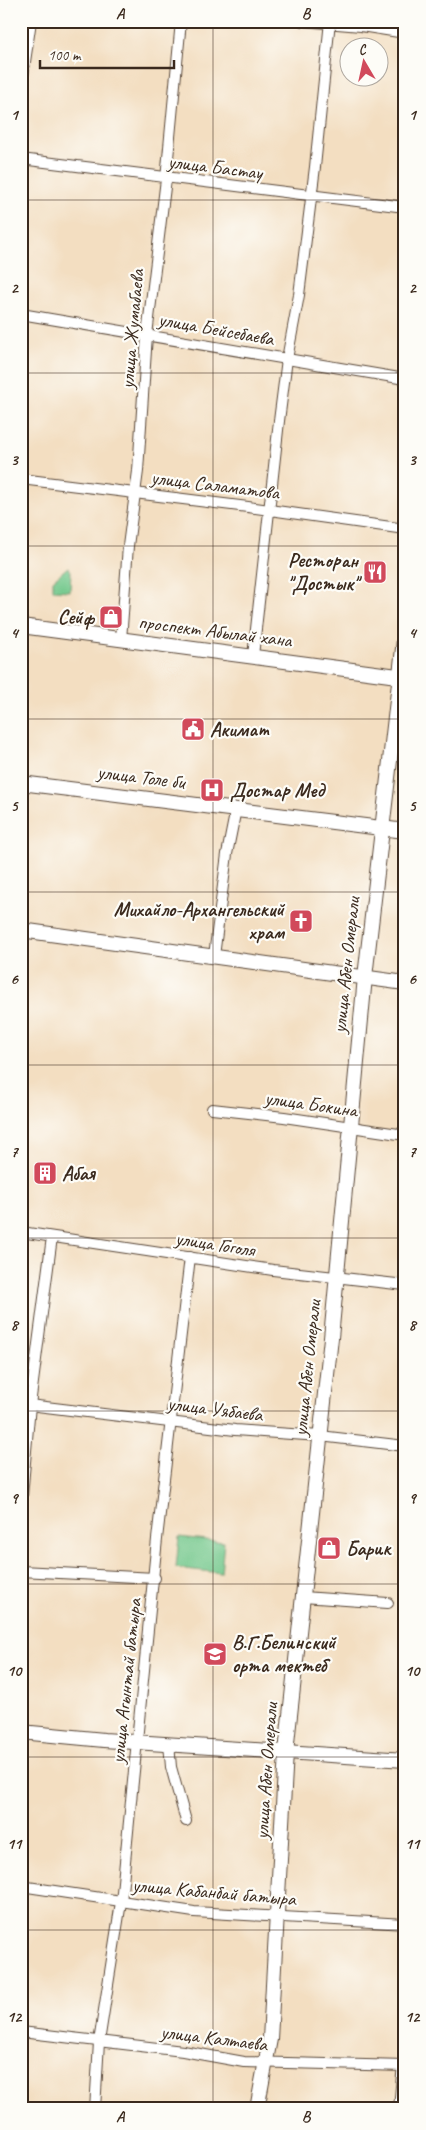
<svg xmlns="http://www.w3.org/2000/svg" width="426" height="2130" font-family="Caveat,sans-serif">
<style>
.green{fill:#73c88c;stroke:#577955}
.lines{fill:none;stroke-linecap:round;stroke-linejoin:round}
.street-casing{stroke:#574536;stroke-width:12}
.secondary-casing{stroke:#574536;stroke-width:16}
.street{stroke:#fff;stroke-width:10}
.secondary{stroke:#fff;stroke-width:14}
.grid{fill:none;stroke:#3b2a1e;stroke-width:1;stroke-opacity:0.55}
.labels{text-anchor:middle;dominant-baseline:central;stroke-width:4.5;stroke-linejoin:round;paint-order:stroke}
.street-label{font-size:20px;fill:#3b2a1e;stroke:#fdfcf7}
.poi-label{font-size:20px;font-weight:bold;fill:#3b2a1e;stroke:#fdfcf7;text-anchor:start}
.neatline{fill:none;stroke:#3b2a1e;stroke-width:2}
.grid-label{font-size:16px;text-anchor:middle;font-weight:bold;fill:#3b2a1e}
</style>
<rect width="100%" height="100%" fill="#fdfcf7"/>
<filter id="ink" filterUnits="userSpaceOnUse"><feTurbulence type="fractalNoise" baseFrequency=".02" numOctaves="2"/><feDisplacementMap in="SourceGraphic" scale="10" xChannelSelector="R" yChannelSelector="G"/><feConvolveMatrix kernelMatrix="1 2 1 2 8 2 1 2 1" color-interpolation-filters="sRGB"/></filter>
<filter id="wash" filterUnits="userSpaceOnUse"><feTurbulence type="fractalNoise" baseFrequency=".0096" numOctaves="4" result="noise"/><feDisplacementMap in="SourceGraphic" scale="20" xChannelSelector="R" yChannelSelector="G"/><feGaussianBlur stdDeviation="1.12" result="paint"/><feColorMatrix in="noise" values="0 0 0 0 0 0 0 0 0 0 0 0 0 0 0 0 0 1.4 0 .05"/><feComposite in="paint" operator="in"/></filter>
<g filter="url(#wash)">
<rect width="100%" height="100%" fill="#f3dec1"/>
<g class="green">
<path d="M68,567l3,4 -1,20 -17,-1v-10z"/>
<path d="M179,1537l45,5 -3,31 -45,-5z"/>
</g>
</g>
<g filter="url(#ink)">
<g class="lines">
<g class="street-casing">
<g id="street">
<path d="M302,21l59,5 44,7"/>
<path d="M21,89l10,-68"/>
<path d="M21,159l384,48"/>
<path d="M21,314l384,65"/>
<path d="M21,479l227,28 157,22"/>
<path d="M121,640l7,-94 10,-75 9,-136 19,-156 15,-158"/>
<path d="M253,656l26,-235 8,-62 12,-64 16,-128 15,-146"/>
<path d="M214,956l13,-102 9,-45"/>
<path d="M212,1109l72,8 121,18"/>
<path d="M21,1232l252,38 132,15"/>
<path d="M21,1404l214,26 85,6 85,10"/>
<path d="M21,1508l9,-103 22,-168"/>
<path d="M21,1571l134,7"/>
<path d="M303,1597l85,6"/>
<path d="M169,1744l2,23 15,54"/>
<path d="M21,1886l173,26 211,12"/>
<path d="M21,2032l162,19 61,11 161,4"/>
<path d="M95,2109l4,-67 22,-140 36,-363 33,-282"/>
</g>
</g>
<g class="secondary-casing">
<g id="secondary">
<path d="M21,626l384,51"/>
<path d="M21,783l384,48"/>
<path d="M21,930l384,53"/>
<path d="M21,1732l83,8 301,20"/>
<path d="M257,2109l13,-70 16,-287 45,-414 34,-361 40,-346"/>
<path d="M401,2109l4,-45"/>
</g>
</g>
<use href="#street" class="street"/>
<use href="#secondary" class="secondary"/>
</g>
</g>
<path class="grid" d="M213,21v2088M21,200h384M21,373h384M21,546h384M21,719h384M21,892h384M21,1065h384M21,1238h384M21,1411h384M21,1584h384M21,1757h384M21,1930h384"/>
<defs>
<g id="restaurant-square" transform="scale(1.25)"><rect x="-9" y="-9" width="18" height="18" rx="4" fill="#d1495b" stroke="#fdfcf7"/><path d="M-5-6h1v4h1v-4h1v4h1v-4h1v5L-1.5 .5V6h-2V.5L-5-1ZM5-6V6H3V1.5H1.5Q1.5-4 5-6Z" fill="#fff"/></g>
<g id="shop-square" transform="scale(1.25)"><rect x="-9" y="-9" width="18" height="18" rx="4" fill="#d1495b" stroke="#fdfcf7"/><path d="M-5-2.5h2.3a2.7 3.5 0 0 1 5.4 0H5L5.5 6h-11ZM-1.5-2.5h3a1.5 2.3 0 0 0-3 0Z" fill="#fff"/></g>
<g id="civic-square" transform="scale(1.25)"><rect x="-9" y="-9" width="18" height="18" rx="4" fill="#d1495b" stroke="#fdfcf7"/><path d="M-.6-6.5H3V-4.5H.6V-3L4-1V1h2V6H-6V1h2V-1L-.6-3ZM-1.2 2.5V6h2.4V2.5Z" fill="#fff"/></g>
<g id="hospital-square" transform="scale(1.25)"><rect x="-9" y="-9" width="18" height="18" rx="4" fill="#d1495b" stroke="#fdfcf7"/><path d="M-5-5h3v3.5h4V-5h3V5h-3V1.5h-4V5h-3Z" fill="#fff"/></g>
<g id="church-square" transform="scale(1.25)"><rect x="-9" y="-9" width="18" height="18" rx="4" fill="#d1495b" stroke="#fdfcf7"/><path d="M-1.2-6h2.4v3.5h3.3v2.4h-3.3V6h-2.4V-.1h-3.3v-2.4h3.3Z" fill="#fff"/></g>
<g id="building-square" transform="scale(1.25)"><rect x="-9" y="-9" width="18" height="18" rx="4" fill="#d1495b" stroke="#fdfcf7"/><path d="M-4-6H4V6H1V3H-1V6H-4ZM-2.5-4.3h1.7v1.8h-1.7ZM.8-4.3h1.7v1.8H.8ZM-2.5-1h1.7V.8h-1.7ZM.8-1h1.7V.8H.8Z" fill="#fff"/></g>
<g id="school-square" transform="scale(1.25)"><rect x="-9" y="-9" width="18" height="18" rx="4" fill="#d1495b" stroke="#fdfcf7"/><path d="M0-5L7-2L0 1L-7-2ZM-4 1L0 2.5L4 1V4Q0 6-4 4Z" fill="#fff"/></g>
</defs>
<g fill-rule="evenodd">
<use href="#restaurant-square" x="375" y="572"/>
<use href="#shop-square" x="111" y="617"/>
<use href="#civic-square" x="193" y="729"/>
<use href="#hospital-square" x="212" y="790"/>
<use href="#church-square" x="301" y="921"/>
<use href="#building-square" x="45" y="1173"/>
<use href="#shop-square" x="329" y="1548"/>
<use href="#school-square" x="215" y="1654"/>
</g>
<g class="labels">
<g class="street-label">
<text transform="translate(215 167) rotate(7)">улица Бастау</text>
<text transform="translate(132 329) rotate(-85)">улица Жумабаева</text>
<text transform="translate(216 329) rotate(10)">улица Бейсебаева</text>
<text transform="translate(215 485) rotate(7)">улица Саламатова</text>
<text transform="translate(215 631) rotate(7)">проспект Абылай хана</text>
<text transform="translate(141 777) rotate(7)">улица Толе би</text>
<text transform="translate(346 965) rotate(-84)">улица Абен Омерали</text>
<text transform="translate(311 1104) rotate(8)">улица Бокина</text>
<text transform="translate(215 1244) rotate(9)">улица Гоголя</text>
<text transform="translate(307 1368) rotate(-84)">улица Абен Омерали</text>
<text transform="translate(215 1409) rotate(7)">улица Уябаева</text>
<text transform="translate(126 1681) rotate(-84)">улица Агынтай батыра</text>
<text transform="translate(266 1771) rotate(-86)">улица Абен Омерали</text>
<text transform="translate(214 1892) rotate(5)">улица Кабанбай батыра</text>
<text transform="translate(214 2038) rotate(7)">улица Калтаева</text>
</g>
<g class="poi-label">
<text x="358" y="560" text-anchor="end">Ресторан<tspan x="358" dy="23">"Достык"</tspan></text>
<text x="94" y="617" text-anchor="end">Сейф</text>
<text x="210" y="729">Акимат</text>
<text x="230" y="790">Достар Мед</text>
<text x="284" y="909" text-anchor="end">Михайло-Архангельский<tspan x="284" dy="23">храм</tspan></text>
<text x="62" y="1173">Абая</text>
<text x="346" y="1548">Барик</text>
<text x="232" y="1642">В.Г.Белинский<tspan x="232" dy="23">орта мектеб</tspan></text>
</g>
</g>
<rect width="426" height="2130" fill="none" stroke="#fdfcf7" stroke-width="55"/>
<g transform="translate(364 62) rotate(351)"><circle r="24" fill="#fdfcf7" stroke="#afa8a0"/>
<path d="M0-4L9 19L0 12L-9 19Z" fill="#d1495b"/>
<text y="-8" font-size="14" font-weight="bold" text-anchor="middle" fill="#3b2a1e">С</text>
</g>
<path d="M40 60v8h134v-8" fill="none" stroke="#3b2a1e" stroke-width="2.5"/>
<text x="48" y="60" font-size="15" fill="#3b2a1e" stroke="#fdfcf7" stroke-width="4" paint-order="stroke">100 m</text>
<rect x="28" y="28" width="370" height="2074" class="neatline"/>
<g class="grid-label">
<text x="120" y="19">A</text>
<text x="306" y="19">B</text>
<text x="14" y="120">1</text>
<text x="412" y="120">1</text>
<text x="14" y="293">2</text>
<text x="412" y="293">2</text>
<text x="14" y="465">3</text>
<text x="412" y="465">3</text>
<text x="14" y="638">4</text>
<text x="412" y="638">4</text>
<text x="14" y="811">5</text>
<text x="412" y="811">5</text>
<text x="14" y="984">6</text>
<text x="412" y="984">6</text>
<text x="14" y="1157">7</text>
<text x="412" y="1157">7</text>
<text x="14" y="1330">8</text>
<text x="412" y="1330">8</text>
<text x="14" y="1503">9</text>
<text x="412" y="1503">9</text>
<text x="14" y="1676">10</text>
<text x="412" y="1676">10</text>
<text x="14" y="1849">11</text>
<text x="412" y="1849">11</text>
<text x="14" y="2022">12</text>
<text x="412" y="2022">12</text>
<text x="120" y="2122">A</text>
<text x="306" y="2122">B</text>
</g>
</svg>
